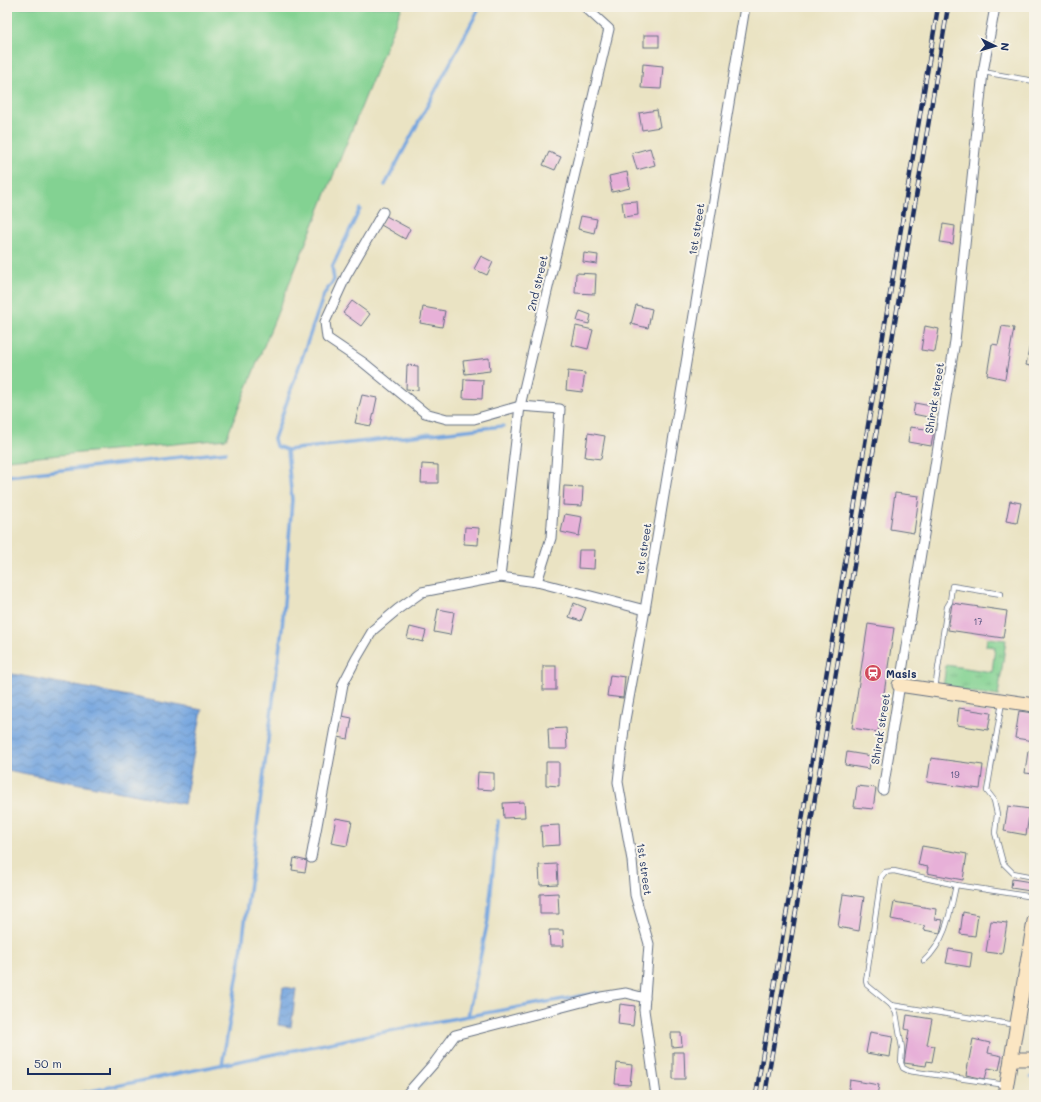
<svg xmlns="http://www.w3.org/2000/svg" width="1041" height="1102" font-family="Mali,sans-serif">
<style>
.grass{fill:#83d292;stroke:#4f8078}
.park{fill:url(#park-tufts);stroke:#4f8078}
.water{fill:url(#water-waves);stroke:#486a9e}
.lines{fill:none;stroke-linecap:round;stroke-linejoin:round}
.stream{stroke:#74a5df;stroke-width:3.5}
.building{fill:#e7b0d8}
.service-casing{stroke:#636e81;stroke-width:6}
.minor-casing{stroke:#636e81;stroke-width:11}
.secondary-casing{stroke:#636e81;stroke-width:15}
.service{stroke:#fff;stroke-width:4.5}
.minor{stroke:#fff;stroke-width:9}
.secondary{stroke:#fbe6c3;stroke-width:13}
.rail-casing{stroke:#1b2f5e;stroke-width:4.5}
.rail{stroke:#f7f3e8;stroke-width:3;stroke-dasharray:9;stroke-linecap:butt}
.labels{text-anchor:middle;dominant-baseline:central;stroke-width:4;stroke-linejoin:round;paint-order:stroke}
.number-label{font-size:9px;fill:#4e4f7c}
.street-label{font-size:11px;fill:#1b2f5e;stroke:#f7f3e8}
.poi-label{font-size:11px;font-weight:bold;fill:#1b2f5e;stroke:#f7f3e8;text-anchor:start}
</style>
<defs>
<pattern id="park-tufts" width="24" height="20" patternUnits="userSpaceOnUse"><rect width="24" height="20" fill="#83d292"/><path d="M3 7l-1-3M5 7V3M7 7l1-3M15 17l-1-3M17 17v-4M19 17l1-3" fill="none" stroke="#6aab7a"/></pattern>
<pattern id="water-waves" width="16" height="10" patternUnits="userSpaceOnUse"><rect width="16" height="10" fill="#74a5df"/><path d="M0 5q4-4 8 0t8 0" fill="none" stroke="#5e87b8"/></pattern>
</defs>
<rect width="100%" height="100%" fill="#f7f3e8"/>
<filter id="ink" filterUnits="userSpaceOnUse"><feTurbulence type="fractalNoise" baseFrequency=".025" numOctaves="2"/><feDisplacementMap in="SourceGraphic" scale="8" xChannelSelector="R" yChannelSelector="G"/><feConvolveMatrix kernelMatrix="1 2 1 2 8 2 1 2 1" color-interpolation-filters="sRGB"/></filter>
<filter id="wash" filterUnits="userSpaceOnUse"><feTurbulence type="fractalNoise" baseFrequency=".012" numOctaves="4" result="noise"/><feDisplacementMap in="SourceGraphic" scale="16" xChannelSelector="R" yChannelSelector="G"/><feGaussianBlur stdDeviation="0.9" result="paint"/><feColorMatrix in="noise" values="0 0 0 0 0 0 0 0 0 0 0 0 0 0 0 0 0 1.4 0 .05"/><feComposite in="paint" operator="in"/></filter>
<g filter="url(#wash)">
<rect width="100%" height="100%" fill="#eae3c3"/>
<path class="grass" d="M7,7h395l-176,432 -219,21z"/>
<path class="park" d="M987,638l19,2 -8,56 -55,-8 3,-23 46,7 3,-25 -9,-1z"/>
<g class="water">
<path d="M7,673l195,37 -18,94 -177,-34z"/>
<path d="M283,987l13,2 -5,38 -13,-2z"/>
</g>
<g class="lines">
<g class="stream">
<path d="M385,185l95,-178"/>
<path d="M360,209l-28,58 2,13 -10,14 -50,145 2,7 11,4 216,-24"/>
<path d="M7,476l219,-24"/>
<path d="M468,1016l20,-96 10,-99"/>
<path d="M222,1065l18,-103 42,-333 10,-129 -5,-50"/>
<path d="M1031,1077h3"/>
<path d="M71,1095l358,-72 169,-30"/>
</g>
</g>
<g id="blocks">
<g class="building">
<rect x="644" y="35" width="15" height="12"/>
<path d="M643,64l20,2 -2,23 -20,-1z"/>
<path d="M657,110l3,17 -18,3 -3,-17z"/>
<path d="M650,148l5,17 -18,5 -5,-17z"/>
<path d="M549,152l12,5 -6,13 -12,-5z"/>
<path d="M627,172l3,16 -18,4 -3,-16z"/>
<path d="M637,201l1,14 -14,2 -2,-15z"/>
<path d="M386,216l24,13 -5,10 -24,-14z"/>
<path d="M581,216l16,3 -3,14 -16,-4z"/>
<path d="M943,224l12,2 -2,18 -13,-2z"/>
<path d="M584,253l14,2 -1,9 -14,-2z"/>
<path d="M481,256l12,6 -6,13 -13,-6z"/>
<path d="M576,273l20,1 -1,20 -20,-1z"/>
<path d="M352,301l18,13 -9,12 -18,-13z"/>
<path d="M636,305l16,4 -4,19 -17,-4z"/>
<path d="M423,307l22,4 -3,16 -22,-4z"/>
<path d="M580,311l11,4 -2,9 -12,-3z"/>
<path d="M576,326l17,4 -5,19 -16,-4z"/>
<path d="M925,326l14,3 -4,23 -14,-2z"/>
<path d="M1002,326l12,2 -9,51 -18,-4 5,-31 6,1z"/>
<path d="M1033,329h1v38l-8,-2z"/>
<path d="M489,358l1,13 -25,3 -2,-13z"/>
<path d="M407,365l11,1v24l-12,-1z"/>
<path d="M568,371l17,2 -3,19 -16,-2z"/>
<path d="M464,379l19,1 -1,19 -19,-1z"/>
<path d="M362,395l15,3 -6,28 -16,-3z"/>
<path d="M915,403l21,4 -3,11 -20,-4z"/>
<path d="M910,427l24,3 -3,16 -23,-4z"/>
<path d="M588,433l17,3 -4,23 -16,-2z"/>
<path d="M422,464l16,1v18h-17z"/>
<path d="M564,486l19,1 -1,19 -19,-1z"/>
<path d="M895,493l24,3 -5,37 -24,-4z"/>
<path d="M1010,501l11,2 -4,20 -11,-2z"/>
<path d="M565,514l17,3 -3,19 -18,-4z"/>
<path d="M465,527l14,1 -1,17 -14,-1z"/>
<path d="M579,550h16l-1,19 -16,-1z"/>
<path d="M574,603l12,5 -5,13 -12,-4z"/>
<path d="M952,603l55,8 -4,27 -55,-8z"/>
<path d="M438,609l16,3 -4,23 -16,-3z"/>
<path d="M868,624l26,4 -16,104 -26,-4z"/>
<path d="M410,627l16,4 -3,11 -16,-4z"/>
<rect x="543" y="666" width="13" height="24"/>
<path d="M610,675l15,2 -2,21 -16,-2z"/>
<path d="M959,708l32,5 -3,17 -31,-5z"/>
<path d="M1019,711l15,2v28l-19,-3z"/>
<path d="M342,716l10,2 -4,21 -10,-2z"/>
<path d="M566,728l1,21h-18l-1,-20z"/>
<path d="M1028,751l6,1v22l-9,-1z"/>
<path d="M847,752l24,4 -2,13 -24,-4z"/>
<path d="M931,758l52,7 -3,24 -53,-7z"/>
<path d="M546,762h13v24l-13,-1z"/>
<path d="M478,772l16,1v17l-17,-1z"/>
<path d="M857,786l19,2 -3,21 -19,-2z"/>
<path d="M524,802l1,15 -21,1 -1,-15z"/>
<path d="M1008,806l22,3 -4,26 -22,-4z"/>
<path d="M336,818l16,3 -5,25 -16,-3z"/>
<path d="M559,825l1,20 -18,1 -1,-20z"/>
<path d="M922,846l45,8 -4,26 -36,-7 1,-6 -10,-2z"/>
<path d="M294,858l13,3 -2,11 -13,-2z"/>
<path d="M557,864l1,20 -18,1 -1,-20z"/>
<path d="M1012,879l19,3 -1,9 -19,-3z"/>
<path d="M558,893l1,21h-19v-20z"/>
<path d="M843,894l21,3 -5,34 -21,-4z"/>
<path d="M894,902l42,7 -1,10 8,1 -3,13 -16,-3 1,-4 -34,-7z"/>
<path d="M963,912l15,3 -3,21 -15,-2z"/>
<path d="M991,921l16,2 -5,31 -16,-2z"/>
<path d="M549,930h14l1,16h-14z"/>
<path d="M949,949l23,4 -2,14 -24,-4z"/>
<path d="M620,1004l15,2 -2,20 -15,-2z"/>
<path d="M907,1015l25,4 -5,26 8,1 -3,16 -5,-1 -1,5 -22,-3 5,-33 -4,-1z"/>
<path d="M870,1032l23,4 -3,21 -24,-4z"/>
<path d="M671,1033h10l1,13 -10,1z"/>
<path d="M973,1039l17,4 -2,10 14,3 -3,14 -11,-2 -3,11 -19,-4z"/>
<path d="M673,1052h11l1,27h-12z"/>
<path d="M617,1063l15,2 -2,20 -15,-1z"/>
<path d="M850,1080l29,5 -2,10h-29z"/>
</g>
</g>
</g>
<g filter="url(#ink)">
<use href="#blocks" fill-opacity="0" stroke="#636e81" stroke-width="1"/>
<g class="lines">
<g class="service-casing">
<g id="service">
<path d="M983,72l51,9"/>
<path d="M935,689l12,-82 3,-5 2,-16 49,8"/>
<path d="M1002,702l-15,89 7,9 3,14 -2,19 8,30 10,10 21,4"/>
<path d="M924,961c22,-20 26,-48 32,-76"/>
<path d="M891,1005l125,20"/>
<path d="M1006,1085l-97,-14 -6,-3 -2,-5 1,-15 -6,-35 -5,-8 -24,-20 -1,-4 15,-104 4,-5 9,-1 62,14 78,12"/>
</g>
</g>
<g class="minor-casing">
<g id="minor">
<path d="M383,212l-37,64 -21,46 2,16 37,25 61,50 22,6h27l46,-13 40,3 -9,129 -14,44"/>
<path d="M500,577l20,-171 89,-377 -24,-22"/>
<path d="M883,790l72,-449 28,-269 12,-65"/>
<path d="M311,858l32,-174 13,-25 17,-29 25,-21 24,-17 78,-15 37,5 108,28"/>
<path d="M406,1095l29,-33 20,-27 146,-38 25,-4 19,5"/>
<path d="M656,1095l-12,-85 5,-66 -14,-49 -3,-35 -14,-78 7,-62 20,-110 100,-603"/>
</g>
</g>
<g class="secondary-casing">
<g id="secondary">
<path d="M899,685l135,20"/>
<path d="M1011,1059h23"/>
<path d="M1005,1095l29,-174"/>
</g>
</g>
<use href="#service" class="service"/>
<use href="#minor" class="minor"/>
<use href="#secondary" class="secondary"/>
<g class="rail-casing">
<g id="rail">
<path d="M756,1095l182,-1088"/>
<path d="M765,1095l183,-1088"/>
</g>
</g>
<use href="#rail" class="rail"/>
</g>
</g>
<defs>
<g id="station-disc" transform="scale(0.9)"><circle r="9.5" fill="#d1495b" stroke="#f7f3e8"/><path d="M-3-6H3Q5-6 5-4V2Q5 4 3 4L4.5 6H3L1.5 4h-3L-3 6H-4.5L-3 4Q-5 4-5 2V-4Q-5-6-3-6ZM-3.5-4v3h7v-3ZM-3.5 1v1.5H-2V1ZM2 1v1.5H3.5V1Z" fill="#fff"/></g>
</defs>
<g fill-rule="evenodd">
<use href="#station-disc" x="873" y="673"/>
</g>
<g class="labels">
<g class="number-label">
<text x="978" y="621">17</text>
<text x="955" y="774">19</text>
</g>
<g class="street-label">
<text transform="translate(696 229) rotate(-81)">1st street</text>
<text transform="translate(537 283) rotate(-77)">2nd street</text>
<text transform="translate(934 398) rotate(-81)">Shirak street</text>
<text transform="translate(643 549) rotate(-81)">1st street</text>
<text transform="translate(880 729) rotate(-81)">Shirak street</text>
<text transform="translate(645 869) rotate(82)">1st street</text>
</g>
<g class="poi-label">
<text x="886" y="673">Masis</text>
</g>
</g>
<rect width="1041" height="1102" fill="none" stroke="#f7f3e8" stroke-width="24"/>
<g transform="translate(995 46) rotate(95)" stroke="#f7f3e8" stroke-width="3" paint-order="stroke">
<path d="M0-3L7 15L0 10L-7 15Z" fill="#1b2f5e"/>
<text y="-6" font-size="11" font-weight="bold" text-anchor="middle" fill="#1b2f5e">N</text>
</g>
<path d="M28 1068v6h82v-6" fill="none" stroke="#1b2f5e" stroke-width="2"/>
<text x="34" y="1068" font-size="12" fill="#1b2f5e" stroke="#f7f3e8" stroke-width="3" paint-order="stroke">50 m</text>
</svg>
